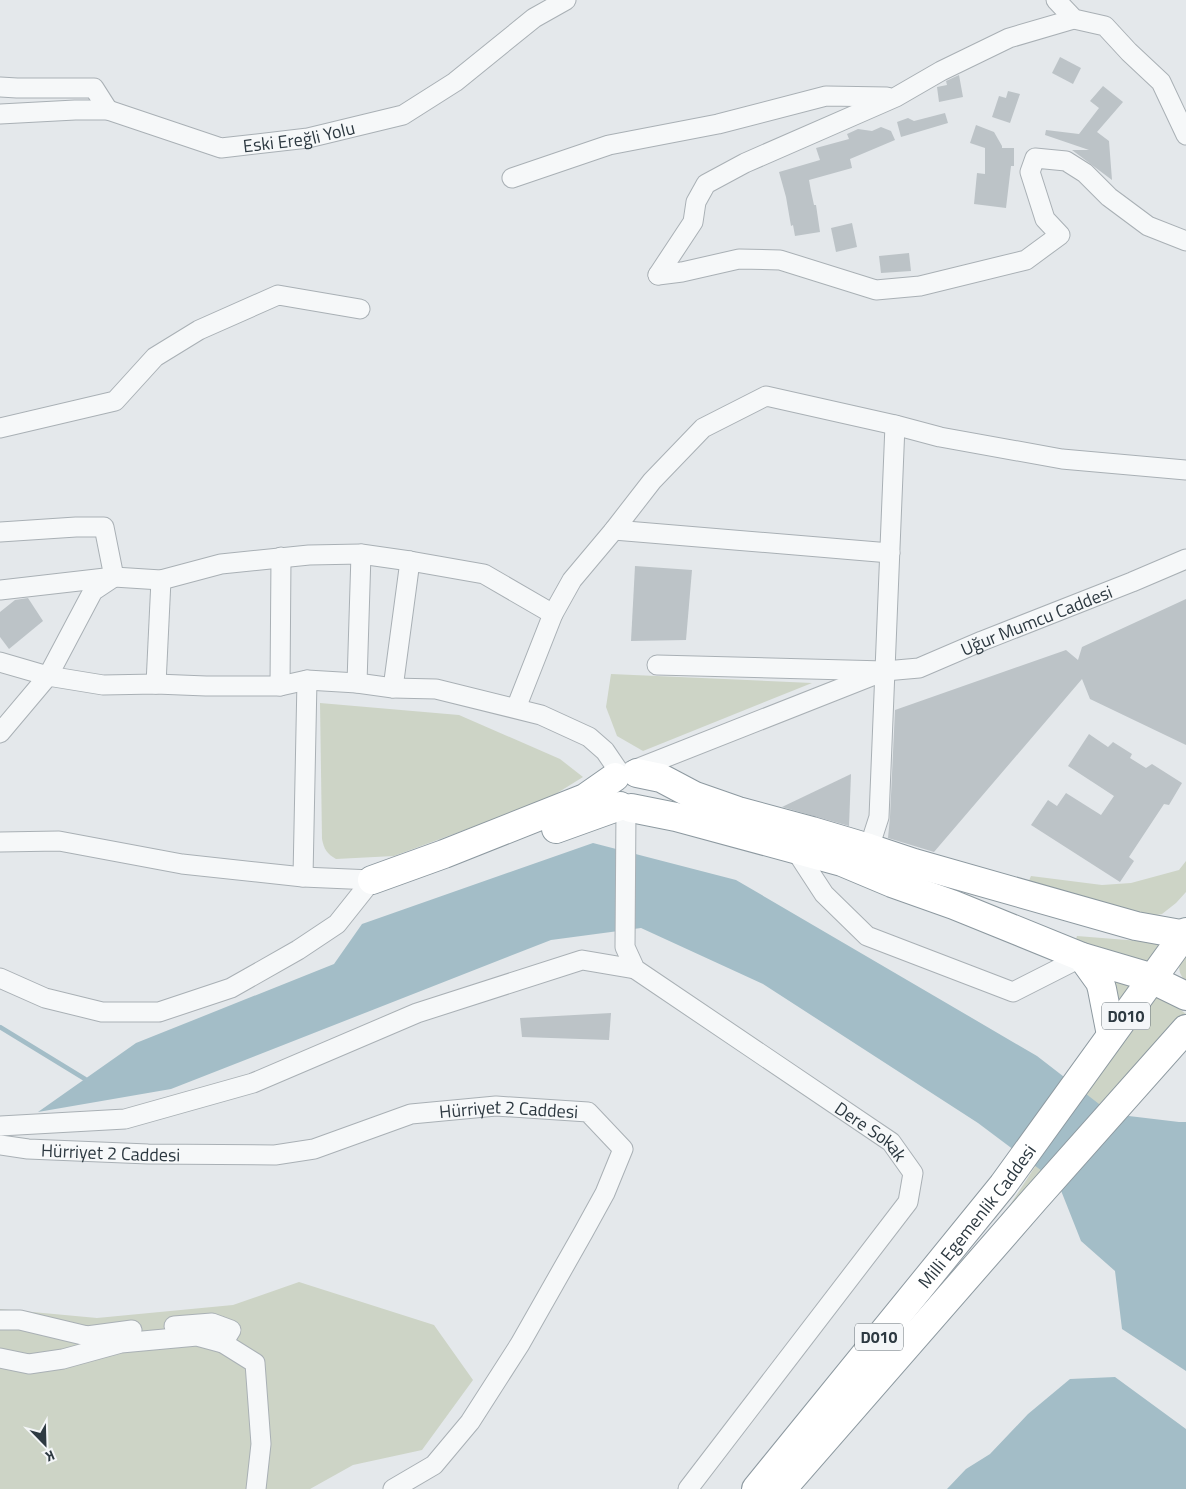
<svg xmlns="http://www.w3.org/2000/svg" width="1186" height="1489" font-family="'Titillium Web',sans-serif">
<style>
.green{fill:#cdd4c6}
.water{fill:#a3bdc7}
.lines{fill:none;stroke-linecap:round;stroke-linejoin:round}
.stream{stroke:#a3bdc7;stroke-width:4.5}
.building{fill:#bcc3c7}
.minor-casing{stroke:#a9b0b5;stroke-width:21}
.highway-casing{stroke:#8d99a0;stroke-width:30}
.minor{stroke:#f6f8f9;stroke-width:19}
.highway{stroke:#fff;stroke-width:28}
.labels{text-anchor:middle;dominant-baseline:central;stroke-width:4;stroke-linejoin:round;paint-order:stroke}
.shield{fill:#f4f6f8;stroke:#697278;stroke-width:1}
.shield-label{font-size:16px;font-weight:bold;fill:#2d3941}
.street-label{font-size:18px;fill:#2d3941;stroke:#f4f6f8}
</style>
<rect width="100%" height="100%" fill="#e4e8eb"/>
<g class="green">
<path d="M611,674l201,9 -169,68 -26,-15 -11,-29z"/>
<path d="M320,703l139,12 101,44 23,18 -37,23 -152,56 -58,3c-9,-5 -12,-10 -14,-20z"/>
<path d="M1186,861v31l-10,11 -14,11 -16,3 -119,-32 4,-9 71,9 29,-2 48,-13z"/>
<path d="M1077,936l75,6 12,1 -13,21 -76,-21z"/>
<path d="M1186,952v30c-10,-11 -8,-19 0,-30z"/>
<path d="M1102,969l38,16 -29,30z"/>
<path d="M1152,988l34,26v6l-180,191z"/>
<path d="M299,1282l135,43 39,55 -51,70 -69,15 -43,24h-310v-180l97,9 136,-13z"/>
</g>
<g class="water">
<path d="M593,843l143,37 301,176 75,58 67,8h7v249l-64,-42 -7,-58 -34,-30 -23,-58 -80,-60 -215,-139 -122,-56 -90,12 -380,149 -133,23 98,-69 198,-79 28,-40z"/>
<path d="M1115,1377l71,52v60h-239l19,-20 24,-15 38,-40 42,-35z"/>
</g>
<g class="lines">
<path class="stream" d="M0,1027l85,52"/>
</g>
<g class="building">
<path d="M1060,57l21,11 -8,16 -21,-11z"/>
<path d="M959,75l4,22 -24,5 -2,-15 10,-2 -1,-4z"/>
<path d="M1103,86l20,16 -26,30 12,9 3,39 -40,-30h17l-44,-15 1,-5 33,4 20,-26 -9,-7z"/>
<path d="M1008,91l12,3 -10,29 -18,-6 7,-21 7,2z"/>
<path d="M945,113l3,10 -47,14 -4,-15 11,-4 6,3z"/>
<path d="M976,125l18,7 8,14v2h12v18h-3l-5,42 -32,-4 3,-31 8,1v-26l-15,-5z"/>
<path d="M881,127l10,4 4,9 -45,19 2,9 -43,12 2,11 3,14h2l4,27 -25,4 -2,-11 -2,1 -5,-29 -7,-25 41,-12 -4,-12 33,-9 -2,-5 11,-5 14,2z"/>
<path d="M852,223l5,24 -21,5 -5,-24z"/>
<path d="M909,253l2,18 -30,2 -2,-17z"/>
<path d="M635,566l57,4 -6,70 -55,1z"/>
<path d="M28,598l15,23 -34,28 -9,-12v-25l15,-12z"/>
<path d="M1186,599v146l-96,-46 -8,-20 -148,173 -46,-14 2,-21 5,-107 171,-60 12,10 4,-13z"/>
<path d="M1089,734l19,13 5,-5 19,12 -2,4 16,10 6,-4 30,19 -13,22 -5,-1 -35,53 5,4 -14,21 -89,-57 17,-25 9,6 9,-13 35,22 13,-19 -46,-30z"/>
<path d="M851,774l-2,52 -67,-19z"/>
<path d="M611,1013l-2,27 -87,-3 -2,-19z"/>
</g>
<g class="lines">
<g class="minor-casing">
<g id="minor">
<path d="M1056,0l18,19 31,7 24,26 32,30 25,53"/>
<path d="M0,87l17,1h77l14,22"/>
<path id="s1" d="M0,114l75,-4h33l113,38 87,-10 95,-23 52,-33 79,-64 32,-18"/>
<path d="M512,178l97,-33 109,-21 108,-28 61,1"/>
<path d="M658,275l24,-3 57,-13 41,1 96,30 44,-4 106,-26 34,-25 -15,-16 -15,-47 5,-14 31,3 19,12 24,24 39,29 38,15"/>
<path d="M658,275l35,-53 3,-20 10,-18 39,-21 151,-66 45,-26 68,-33 65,-19"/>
<path d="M0,428l115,-27 40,-44 44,-27 79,-35 82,14"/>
<path d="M614,530l276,23"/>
<path d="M0,532l76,-5h28l10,50 -21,14 -45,85 -48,57"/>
<path d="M0,590l114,-13 47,3 60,-16 88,-9 52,-1 49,7 74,13 69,40"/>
<path d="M0,662l48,14 55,9 53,-1 50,2h74l27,-6 50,3 36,5 43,1 105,26 48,22 16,14 15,22"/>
<path id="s2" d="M657,665l228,6 34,-3 63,-27 150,-59 54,-23"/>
<path d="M357,683l4,-129"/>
<path d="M156,684l5,-104"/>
<path d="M280,686l1,-129"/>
<path d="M393,688l17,-127"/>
<path d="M516,708l37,-94 19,-34 42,-50 38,-49 51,-53 63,-32 129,29 45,12 122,22 124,11"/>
<path d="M631,771l246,-97"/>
<path id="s3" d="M626,808l-1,139 10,22 256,173 22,31 -5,29 -220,287"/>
<path d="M0,842l59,-1 123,23 121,13 69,3"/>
<path d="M794,848l30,46 43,42 146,56 69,-35"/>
<path d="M869,848l10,-31 16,-392"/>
<path d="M303,877l4,-197"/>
<path d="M0,978l45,20 57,14h57l72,-24 67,-38 39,-26 35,-44"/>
<path d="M0,1126l125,-7 128,-36 164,-70 165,-53 53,9"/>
<path id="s4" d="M0,1145l28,4 120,5 127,1 39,-6 97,-35 85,-8 92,6 35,37 -18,44 -22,40 -63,111 -50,78 -36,43 -41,24"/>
<path d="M0,1320h20l67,16 45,-6"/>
<path d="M174,1326l38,-3 19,7 -8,13"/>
<path d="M0,1358l29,6 34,-5 58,-16 76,-7 26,7 32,20 6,81 -5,45"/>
</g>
</g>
<g class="highway-casing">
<g id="highway">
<path d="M637,773l24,5 34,18 43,15 74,20 57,17 45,15 222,63 50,9"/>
<path d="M631,808l45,9 166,45 50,21 62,22 128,52 61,18 43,21"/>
<path d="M556,829l64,-23"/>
<path d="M372,880l72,-26 141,-56 30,-21"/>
<path d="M1082,957l18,25 2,7 9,46"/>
<path id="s5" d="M756,1489l247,-304 183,-253"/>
<path d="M782,1489l252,-289 152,-171"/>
</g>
</g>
<use href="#minor" class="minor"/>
<use href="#highway" class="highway"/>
</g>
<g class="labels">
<g class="shield">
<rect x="1102" y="1002.5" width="48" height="27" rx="4"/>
<rect x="855" y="1323.5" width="48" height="27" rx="4"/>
</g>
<g class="shield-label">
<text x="1126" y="1016">D010</text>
<text x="879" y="1337">D010</text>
</g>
<g class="street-label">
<text stroke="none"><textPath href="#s1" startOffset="306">Eski Ereğli Yolu</textPath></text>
<text stroke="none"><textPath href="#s2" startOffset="389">Uğur Mumcu Caddesi</textPath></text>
<text stroke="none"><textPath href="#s4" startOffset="516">Hürriyet 2 Caddesi</textPath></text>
<text stroke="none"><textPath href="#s3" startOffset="450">Dere Sokak</textPath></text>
<text stroke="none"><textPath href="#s4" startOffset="111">Hürriyet 2 Caddesi</textPath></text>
<text stroke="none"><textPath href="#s5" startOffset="351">Milli Egemenlik Caddesi</textPath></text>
</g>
</g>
<g transform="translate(45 1444) rotate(157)" stroke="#f4f6f8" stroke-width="4" paint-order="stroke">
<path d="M0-4L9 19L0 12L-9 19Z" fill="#2d3941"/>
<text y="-8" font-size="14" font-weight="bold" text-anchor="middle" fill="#2d3941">K</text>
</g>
</svg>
